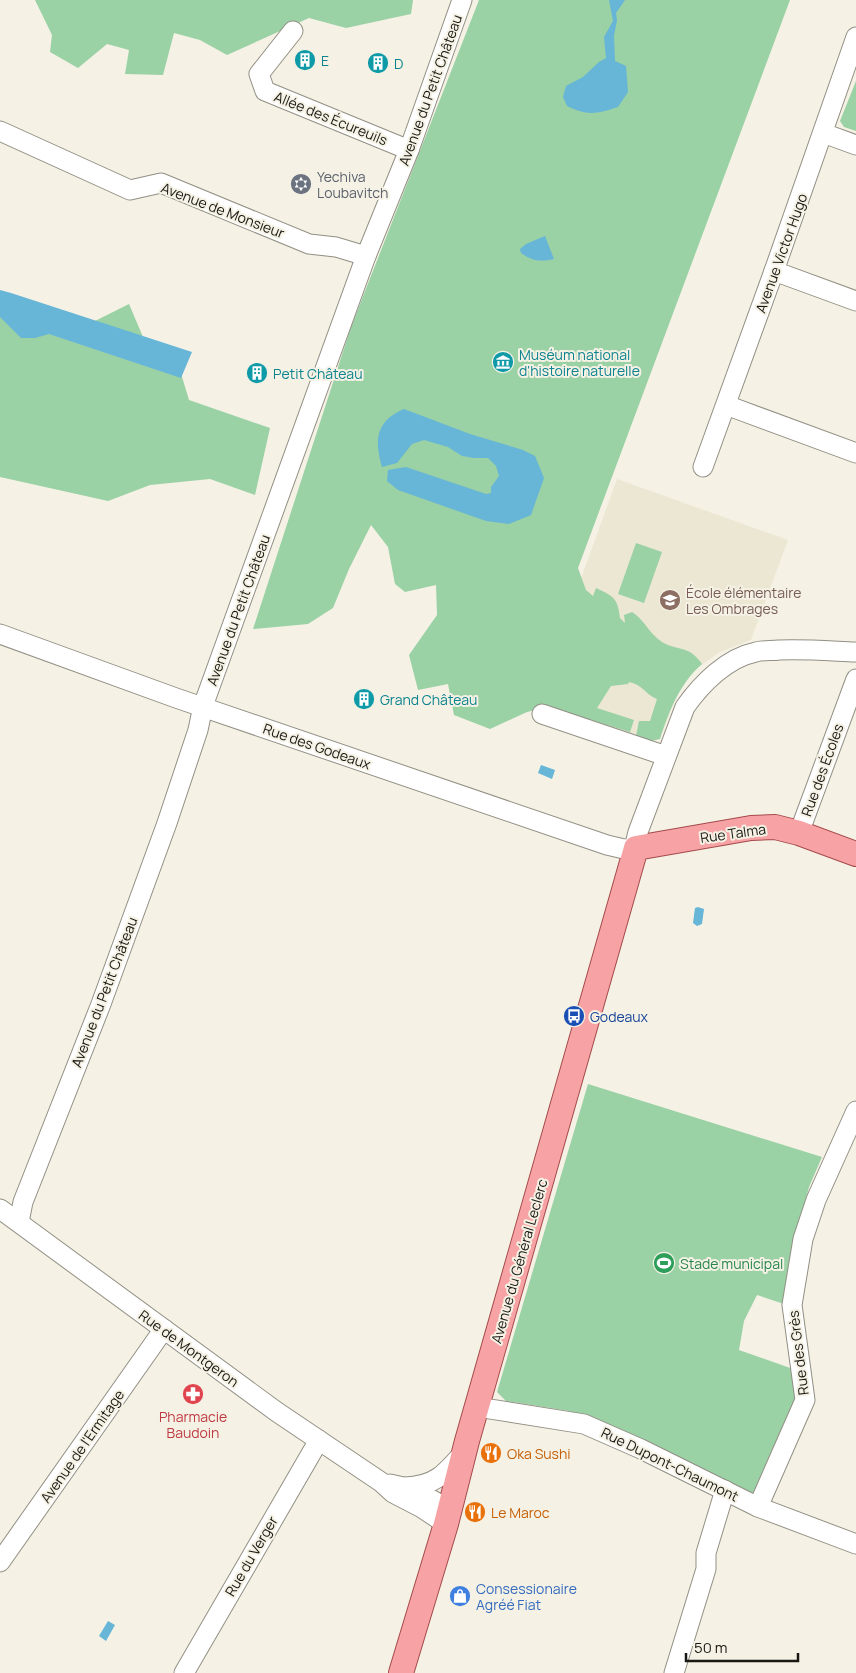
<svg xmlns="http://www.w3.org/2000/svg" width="856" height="1673" font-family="Manrope,sans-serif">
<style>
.built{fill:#ece7d3}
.green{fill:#9ad1a5}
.water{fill:#67b5d7}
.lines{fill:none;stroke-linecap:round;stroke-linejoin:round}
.minor-casing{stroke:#928f84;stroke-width:21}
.major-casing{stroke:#a54a4b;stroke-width:26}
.minor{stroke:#fff;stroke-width:19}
.major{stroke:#f7a3a5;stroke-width:24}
.labels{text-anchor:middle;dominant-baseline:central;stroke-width:4;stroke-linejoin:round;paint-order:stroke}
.culture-label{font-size:14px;fill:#0d838f;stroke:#f5f2e5;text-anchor:start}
.street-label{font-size:14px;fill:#191813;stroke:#f5f2e5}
.worship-label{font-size:14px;fill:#5b616d;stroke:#f5f2e5;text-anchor:start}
.education-label{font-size:14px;fill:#785e54;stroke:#f5f2e5;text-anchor:start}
.transit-label{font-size:14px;fill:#164399;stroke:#f5f2e5;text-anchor:start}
.leisure-label{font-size:14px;fill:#27864d;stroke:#f5f2e5;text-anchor:start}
.health-label{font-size:14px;fill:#be3a42;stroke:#f5f2e5}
.food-label{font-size:14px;fill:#c56008;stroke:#f5f2e5;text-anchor:start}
.shop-label{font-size:14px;fill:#366cbe;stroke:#f5f2e5;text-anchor:start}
</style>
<rect width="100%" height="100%" fill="#f5f2e5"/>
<path class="built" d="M617,479l171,61 -37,100 -31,12 -24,17 -6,6 -15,24 -15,40 -9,2 -115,-38z"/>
<g class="green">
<path d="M35,0h378l-2,14 -65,14 -37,-10 -82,37 -27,-15 -26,-7 -11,42 -38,-1 4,-24 -22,-6 -29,24 -28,-16 2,-17z"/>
<path d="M479,0h311l-212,568 8,22 7,6 3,-8c17,8 22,10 24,30l5,5 -1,-8 8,-3 3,2c10,8 16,21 27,28 17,10 26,2 40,22 -22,19 -33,47 -42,75l-9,2 -15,-5 3,-15h11l7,-22c-11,-4 -15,-15 -28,-17l-1,2 -17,2 -14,22 37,12 -4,12 -81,-25 -22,5 -37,17 -36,-14 -6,-31 -30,6 -9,-35 28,-40 -1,-30 -31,7 -10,-8 -7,-37 -17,-22 -22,44 -16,39 -25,16 -55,5 98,-302z"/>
<path d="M856,81v50l-12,-4 -4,-6z"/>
<path d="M0,294l91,29 38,-19 17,40 30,13 13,43 81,28 -15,67 -45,-16 -60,6 -42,16 -108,-24z"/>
<path d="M636,543l26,9 -18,51 -26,-9z"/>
<path d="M588,1084l234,73 -13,30 -12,45 -13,72 -27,-9 -13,26 -5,29 54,19 4,30 -40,91 -7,4 -181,-83 -63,-10 -9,-9z"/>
</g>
<g class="water">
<path d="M609,0h16l-9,13 1,7 -3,16 1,25 11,5 2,26 -10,15c-21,7 -31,9 -51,-1l-4,-9 3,-11 17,-9 16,-15 7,-4 -2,-21 9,-16z"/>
<path d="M545,236l9,23c-14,3 -22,2 -33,-6l-1,-4 6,-5z"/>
<path d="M0,290l11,3 181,59 -11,26 -132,-44 -14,4h-14l-21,-21z"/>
<path d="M404,409l66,25 53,16 12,6 9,22 -13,37 -22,9 -23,-3 -88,-31 -11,-9 1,-11 18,-3 80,27 5,-1v-6l8,-11 -3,-10 -8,-8h-14l-12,-2 -14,-9 -24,-7 -12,4 -15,19 -15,4c-8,-27 -6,-46 22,-58z"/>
<path d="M541,765l14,5 -3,9 -14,-6z"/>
<path d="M698,907l6,2 -2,15 -5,2 -4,-3 2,-15z"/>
<path d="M108,1621l7,4 -9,16 -7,-5z"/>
</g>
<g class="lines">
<g class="minor-casing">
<g id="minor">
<path d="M293,31l-34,43 6,17 144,59"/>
<path d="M0,131l130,59 31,-7 148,61 27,3 30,9"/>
<path d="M823,133l33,12"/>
<path d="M774,271l82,30"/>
<path d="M726,405l130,48"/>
<path d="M703,467l71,-196 82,-234"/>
<path d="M0,634l176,64 431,147 17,4 12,-1v-8l2,-8 47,-125c17,-24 42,-49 71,-55 7,-2 16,-1 23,-2 26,-1 52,1 77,2"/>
<path d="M542,714l124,42"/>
<path d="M799,833l57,-154"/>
<path d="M0,1209l277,203 104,70 12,11 29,15 24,16"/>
<path d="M19,1222l4,-20 78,-198 66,-181 31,-93 5,-24 163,-450 43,-106 53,-150"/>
<path d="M477,1407l107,17 57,25 117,58 98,37"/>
<path d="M390,1484l22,5 37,20"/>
<path d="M405,1487c30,-1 40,-13 59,-35"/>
<path d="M758,1507l47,-107 -13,-95 11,-66 13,-39 40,-89"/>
<path d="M0,1562l164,-233"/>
<path d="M184,1673l135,-233"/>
<path d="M674,1673l32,-104v-16l19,-63"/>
</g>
</g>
<g class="major-casing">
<path id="major" d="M401,1673l45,-149 21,-83 169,-593 115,-20 24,-1 24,6 57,21"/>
</g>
<use href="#minor" class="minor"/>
<use href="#major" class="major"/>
</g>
<defs>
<g id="building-disc" transform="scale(1.125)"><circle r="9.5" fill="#0f9aa8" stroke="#f5f2e5"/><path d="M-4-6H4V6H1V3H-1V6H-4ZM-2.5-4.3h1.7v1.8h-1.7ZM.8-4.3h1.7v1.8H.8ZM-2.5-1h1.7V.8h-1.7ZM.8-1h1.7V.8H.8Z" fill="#fff"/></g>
<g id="synagogue-disc" transform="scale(1.125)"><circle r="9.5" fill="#6b7280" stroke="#f5f2e5"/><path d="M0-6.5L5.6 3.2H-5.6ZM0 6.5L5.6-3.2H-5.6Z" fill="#fff"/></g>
<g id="museum-disc" transform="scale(1.125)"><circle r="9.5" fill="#0f9aa8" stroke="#f5f2e5"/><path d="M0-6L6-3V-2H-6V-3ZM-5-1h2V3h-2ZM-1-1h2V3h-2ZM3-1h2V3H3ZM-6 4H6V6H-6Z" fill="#fff"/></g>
<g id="school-disc" transform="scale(1.125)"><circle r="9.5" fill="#8d6e63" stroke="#f5f2e5"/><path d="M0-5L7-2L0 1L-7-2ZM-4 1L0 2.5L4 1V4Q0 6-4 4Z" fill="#fff"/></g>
<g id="bus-disc" transform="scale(1.125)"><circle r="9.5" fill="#1a4fb4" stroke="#f5f2e5"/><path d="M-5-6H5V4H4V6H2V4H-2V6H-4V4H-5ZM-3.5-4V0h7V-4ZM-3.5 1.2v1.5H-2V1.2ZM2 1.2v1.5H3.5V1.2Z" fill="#fff"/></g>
<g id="stadium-disc" transform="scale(1.125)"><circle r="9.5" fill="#2e9e5b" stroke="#f5f2e5"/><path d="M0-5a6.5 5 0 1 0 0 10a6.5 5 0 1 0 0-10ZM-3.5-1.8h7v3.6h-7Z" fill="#fff"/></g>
<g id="pharmacy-disc" transform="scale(1.125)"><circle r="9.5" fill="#e0444e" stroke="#f5f2e5"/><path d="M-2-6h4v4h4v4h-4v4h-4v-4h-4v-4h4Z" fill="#fff"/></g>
<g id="restaurant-disc" transform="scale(1.125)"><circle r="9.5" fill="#e8710a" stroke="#f5f2e5"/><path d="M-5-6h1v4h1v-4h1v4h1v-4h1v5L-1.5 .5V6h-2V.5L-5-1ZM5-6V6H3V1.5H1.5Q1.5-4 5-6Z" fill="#fff"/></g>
<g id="shop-disc" transform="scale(1.125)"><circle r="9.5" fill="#3f7fe0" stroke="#f5f2e5"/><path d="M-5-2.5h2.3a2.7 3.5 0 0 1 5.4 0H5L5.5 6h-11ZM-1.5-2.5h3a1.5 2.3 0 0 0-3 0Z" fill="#fff"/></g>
</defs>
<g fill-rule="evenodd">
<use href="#building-disc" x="305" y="60"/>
<use href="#building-disc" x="378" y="63"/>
<use href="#synagogue-disc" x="301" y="184"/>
<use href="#museum-disc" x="503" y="362"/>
<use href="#building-disc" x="257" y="373"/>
<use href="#school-disc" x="670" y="600"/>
<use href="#building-disc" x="364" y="699"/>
<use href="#bus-disc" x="574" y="1016"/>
<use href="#stadium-disc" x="664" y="1263"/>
<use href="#pharmacy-disc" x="193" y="1394"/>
<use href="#restaurant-disc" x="491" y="1453"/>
<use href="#restaurant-disc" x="475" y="1512"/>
<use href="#shop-disc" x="460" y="1596"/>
</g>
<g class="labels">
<g class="culture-label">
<text x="321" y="60">E</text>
<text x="394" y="63">D</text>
<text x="519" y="354">Muséum national<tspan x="519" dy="16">d'histoire naturelle</tspan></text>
<text x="273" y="373">Petit Château</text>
<text x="380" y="699">Grand Château</text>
</g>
<g class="street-label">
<text transform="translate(430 90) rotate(-70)">Avenue du Petit Château</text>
<text transform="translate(331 118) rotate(22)">Allée des Écureuils</text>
<text transform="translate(223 210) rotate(21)">Avenue de Monsieur</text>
<text transform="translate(781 253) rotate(-70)">Avenue Victor Hugo</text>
<text transform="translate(238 610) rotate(-70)">Avenue du Petit Château</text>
<text transform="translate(317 746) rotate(19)">Rue des Godeaux</text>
<text transform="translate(822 770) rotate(-70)">Rue des Écoles</text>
<text transform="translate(733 833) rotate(-8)">Rue Talma</text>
<text transform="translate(104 992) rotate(-69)">Avenue du Petit Château</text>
<text transform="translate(519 1261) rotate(-74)">Avenue du Général Leclerc</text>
<text transform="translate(189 1348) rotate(36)">Rue de Montgeron</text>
<text transform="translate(798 1353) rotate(-97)">Rue des Grès</text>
<text transform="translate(82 1446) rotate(-55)">Avenue de l'Ermitage</text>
<text transform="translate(670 1464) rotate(26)">Rue Dupont-Chaumont</text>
<text transform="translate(251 1556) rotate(-60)">Rue du Verger</text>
</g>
<g class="worship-label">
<text x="317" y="176">Yechiva<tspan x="317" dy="16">Loubavitch</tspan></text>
</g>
<g class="education-label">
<text x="686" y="592">École élémentaire<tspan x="686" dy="16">Les Ombrages</tspan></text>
</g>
<g class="transit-label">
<text x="590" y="1016">Godeaux</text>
</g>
<g class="leisure-label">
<text x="680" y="1263">Stade municipal</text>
</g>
<g class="health-label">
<text x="193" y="1416">Pharmacie<tspan x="193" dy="16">Baudoin</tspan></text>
</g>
<g class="food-label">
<text x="507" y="1453">Oka Sushi</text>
<text x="491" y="1512">Le Maroc</text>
</g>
<g class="shop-label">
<text x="476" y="1588">Consessionaire<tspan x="476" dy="16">Agréé Fiat</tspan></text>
</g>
</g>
<path d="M686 1653v8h112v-8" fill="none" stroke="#191813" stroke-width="2.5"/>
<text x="694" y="1653" font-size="15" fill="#191813" stroke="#f5f2e5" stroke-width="4" paint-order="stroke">50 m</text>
</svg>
